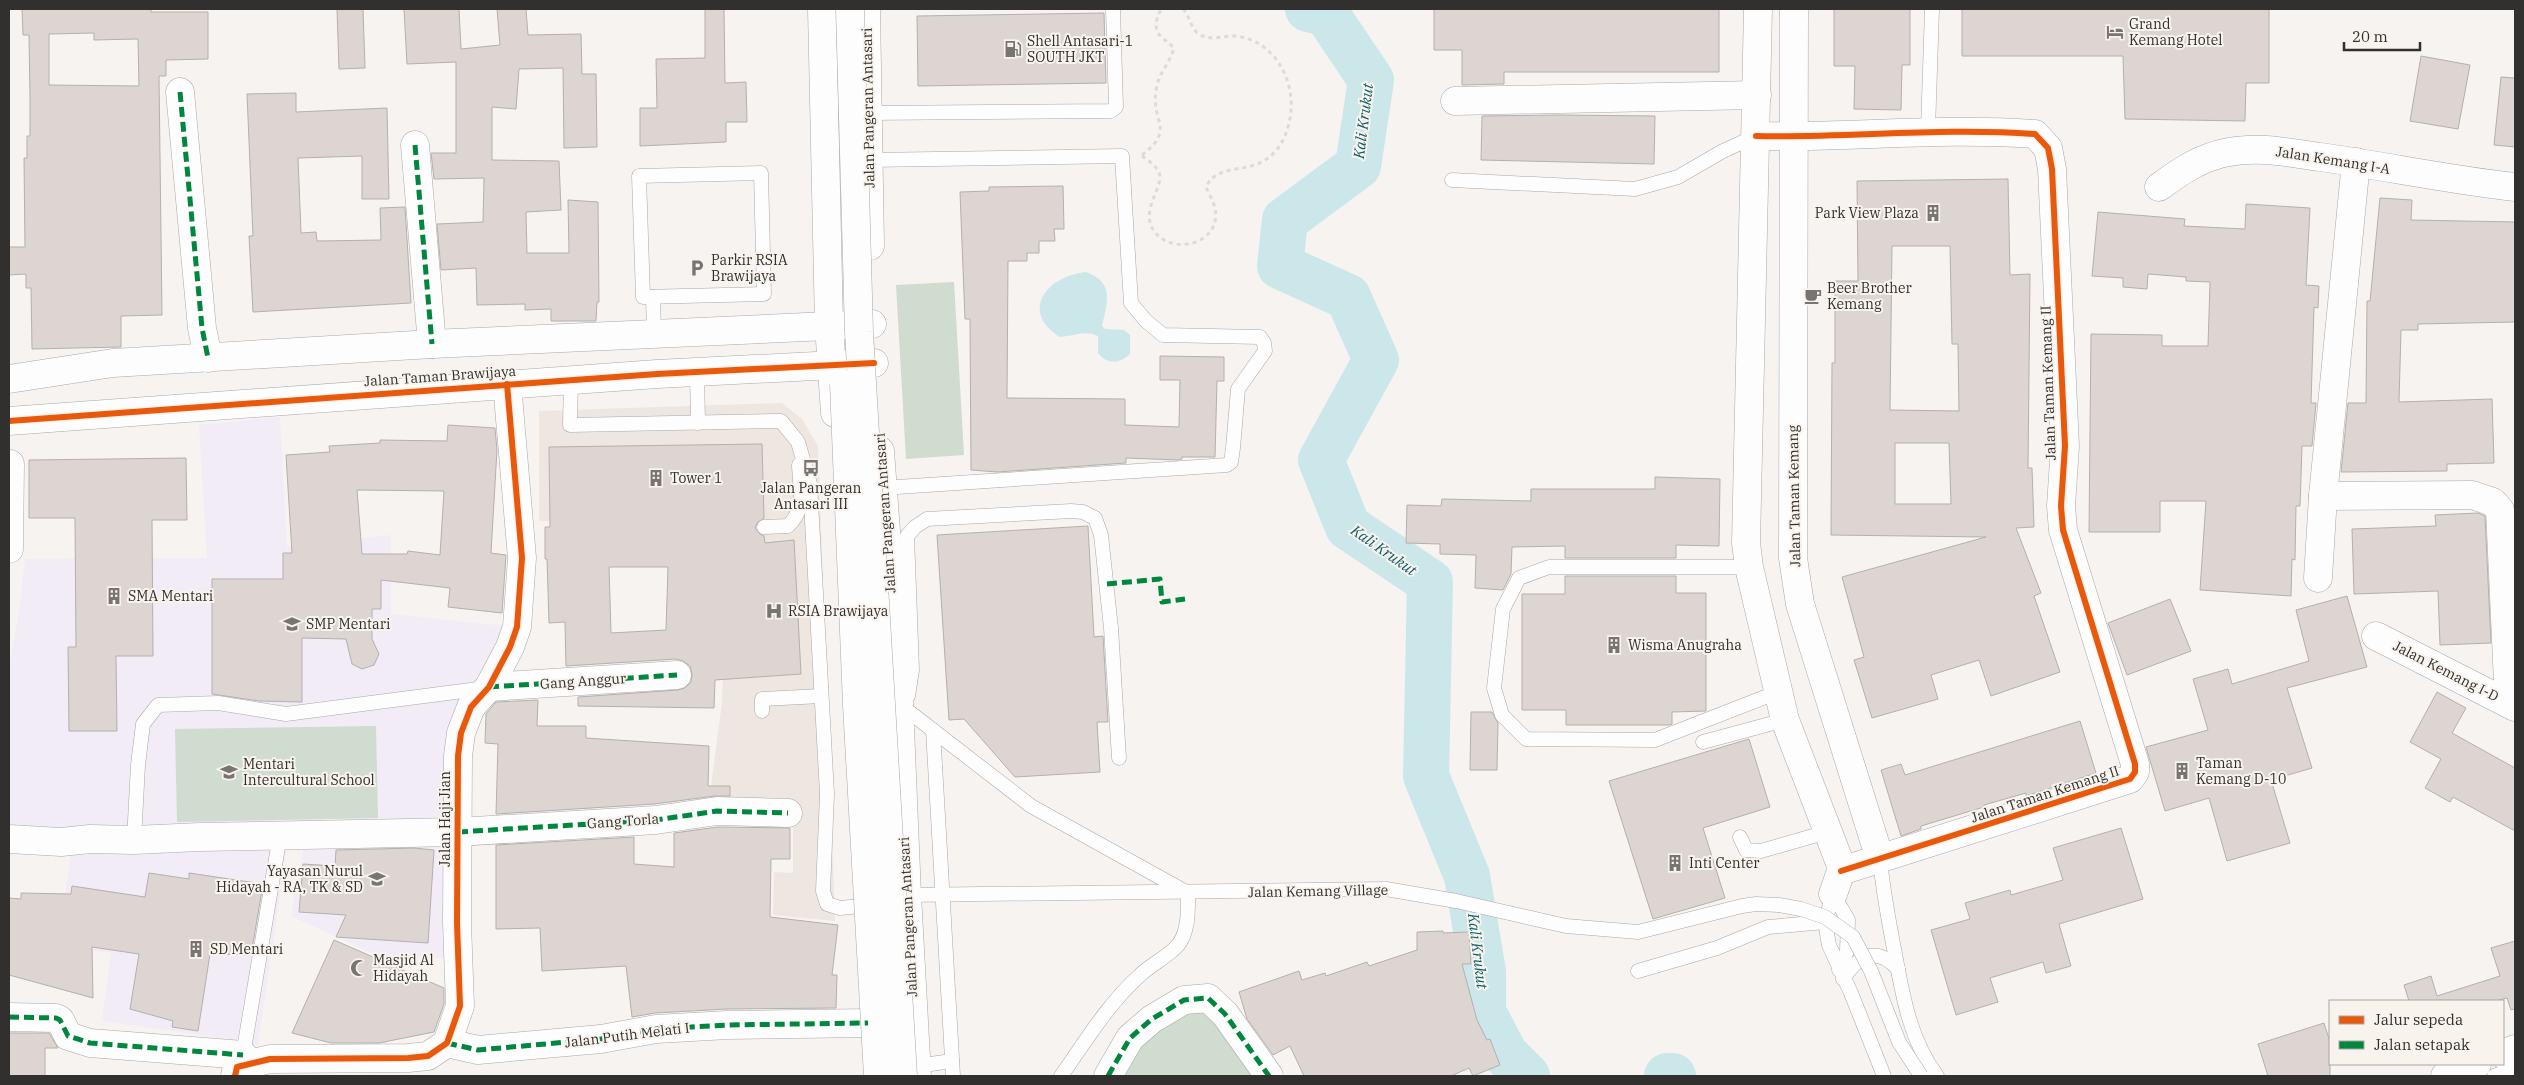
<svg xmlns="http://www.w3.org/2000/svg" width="2524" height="1085" font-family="'IBM Plex Serif',serif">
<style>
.built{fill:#eee6e0}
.industrial{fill:#f2ecf6}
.green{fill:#cfdccf}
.water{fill:#cce7ea}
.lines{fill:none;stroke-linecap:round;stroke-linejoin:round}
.river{stroke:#cce7ea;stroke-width:46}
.building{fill:#dcd5d1;stroke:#b3b0af;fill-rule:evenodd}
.service-casing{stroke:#aaa8a6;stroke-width:15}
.minor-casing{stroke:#aaa8a6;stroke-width:29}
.tertiary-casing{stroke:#aaa8a6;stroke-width:29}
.primary-casing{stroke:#aaa8a6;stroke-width:29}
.path{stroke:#dcdbda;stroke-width:3;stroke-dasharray:4 4;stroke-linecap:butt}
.service{stroke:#fefdfd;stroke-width:14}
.minor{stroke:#fefdfd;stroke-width:28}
.tertiary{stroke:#fefdfd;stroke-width:28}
.primary{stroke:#fefdfd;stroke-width:28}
.service-bridge-casing{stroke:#aaa8a6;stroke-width:15;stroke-linecap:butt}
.primary-bridge-casing{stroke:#aaa8a6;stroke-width:29;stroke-linecap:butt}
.service-bridge{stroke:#fefdfd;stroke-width:14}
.primary-bridge{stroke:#fefdfd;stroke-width:28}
.quiet{stroke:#00873e;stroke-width:5;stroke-dasharray:10 5;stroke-linecap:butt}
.cycleway-casing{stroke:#f9f3ee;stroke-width:9}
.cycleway{stroke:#e8590c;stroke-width:6}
.labels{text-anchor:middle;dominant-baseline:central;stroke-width:4;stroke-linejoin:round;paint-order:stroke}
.poi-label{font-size:14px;fill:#32302e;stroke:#f9f3ee;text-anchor:start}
.street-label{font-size:14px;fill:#32302e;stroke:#f9f3ee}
.water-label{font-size:15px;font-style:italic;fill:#0a5e66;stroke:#f9f3ee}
</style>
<rect width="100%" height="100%" fill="#f6f3f1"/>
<path class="built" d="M782,403l20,16 16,27 17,475 -62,-6 1,-43 19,1v-65h-85l14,-105 5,-181 -188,-1v-110z"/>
<g class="industrial">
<path d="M280,417l7,130 104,-12v79l115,12 -28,61 -30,135 -158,5 -32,218 -57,-10 -99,-14 9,-68 -53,-7 13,-94 -62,-5v-178l10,-57 6,-53 182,-1 -8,-133z"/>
<path d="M305,840l153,3 -3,116 -79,-4 -85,-39z"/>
</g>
<g class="green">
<path d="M954,282l10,173 -58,4 -10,-174z"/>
<path d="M376,726l2,92 -201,4 -2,-93z"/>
<path d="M1203,1008l15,11 35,57h-135l20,-32 40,-30z"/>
</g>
<path class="water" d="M1086,272c28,10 22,29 16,54l3,3 19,1 6,5v19c-11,10 -22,11 -32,-1v-17c-14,-6 -23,0 -38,1 -41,-26 -13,-61 26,-65z"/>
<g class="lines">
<g class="river">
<path d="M1308,9l18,4 45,67 -13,86 -73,54 -5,46 68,31 28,63 -55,100 27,67 82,55 -4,194 41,100 16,96v40l22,42 22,22"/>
<path d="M1667,1076h6"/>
</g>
</g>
<g class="building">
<path d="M22,9h129v3h57v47l-42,1v16h-7l3,239 -41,1v31l-89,2 -1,-61h-5v-14l-17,1v-28h16l-1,-89h3v-22h3v-40l-1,-61h-6zM94,33v7l44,-1 1,47 -90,-1v-51z"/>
<path d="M337,9h26l2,59 -26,1z"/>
<path d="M404,9h55l2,40 39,-4 -3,-36h29l2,26 53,-1 1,40h14l1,73 -33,1 -1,-80 -44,1 -3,40 -24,-2v53l67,1 2,49 -35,2 1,41h42l-1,-53 30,2 1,100h-2l-1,19h-45v-12l-26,1v-6l-48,1 -1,-37 -35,2 -4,-46 46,-2 1,-44 -50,1 -3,-26h25v-91l-49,2z"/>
<path d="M705,9h19l1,74 21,-1 1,40h-21v20l-86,4v-38h17l-1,-49 49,-1z"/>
<path d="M1434,9h285v63h-215v12l-42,1v-35h-28z"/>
<path d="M1834,9h76v56h-8l-1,45 -47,-1 1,-43h-21z"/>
<path d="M1962,9h307v74h-23l-1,38 -120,-2 -2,-63h-161z"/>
<path d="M1104,13l2,70 -188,3 -1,-70z"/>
<path d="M2421,56l49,9 -12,64 -48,-8z"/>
<path d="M2501,77l14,1v69l-21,-2z"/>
<path d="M296,93v19l91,-4 2,91h-27v-43l-64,2 3,75 15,-1 1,9 64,-1 -1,-32 25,-1 6,96 -158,9 -4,-76h4l-6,-142z"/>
<path d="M1559,115l96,1 -1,48 -173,-4 1,-44z"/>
<path d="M2008,179l2,96 20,-1 -2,194h4l2,59 -18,1 25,65 -7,3 26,76 -69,24 -12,-36 -48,15 7,24 -66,19 -18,-58 10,-3 -22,-80 144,-40 -155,-2 1,-172h3v-82h23l-1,-100zM1892,246h58l2,98h6l1,67 -69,-1zM1895,443h54l2,61h-56z"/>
<path d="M1063,186l1,43h-10l1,12h-16v12h-12v8h-19l-1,137 118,1v26l54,2 1,-47h-20v-24l64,1v24h-7l-2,76h-33v2l-4,1 -52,-2v5l-129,9 -26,-2 -1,-151h-5l-5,-127 29,-1v-4z"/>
<path d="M2380,198l32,2 -1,20 104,2v100l-97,2v6h-17l-2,72 93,-3 2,64 -47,1v7l-106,1 7,-69h18l1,-102h3z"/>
<path d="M2246,204l64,4 -4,77 13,1 -1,22 -4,-1 -3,96h5l-4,43h-10l-2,60h-4l-1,54 -3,-1 -1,37 -91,-6 6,-89h-46v31h-71l2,-198 71,1v11h46l2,-64 -24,-1v-4l-38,-3 -1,15 -24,-2v-9l-31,-2 6,-64 87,7 -1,7 61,3z"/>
<path d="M448,425l47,3 2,22 -6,103 15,2 -4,58 -54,-6 2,-19 -69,-8v29h-9v30l7,15 -5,11 -12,4 -10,-5 -6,-25 -44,-1v64l-43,-1 -47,-7v-115h71v-26h9l-6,-98 44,-3 -1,-6 51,-3v-3l67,1zM357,490l87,1 -4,64 -32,-4 -1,3h-45z"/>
<path d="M762,444l2,74 -7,5 -2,5 5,6 4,2 1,7 29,-3 7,134 -86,6 -1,28 -136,-2v-9l100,-7 7,-2 6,-6 1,-8 -2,-8 -7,-5 -7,-2 -110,7 -1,-44 -16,1 -2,-64h-2v-32h5l-1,-80zM609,567h59l-2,63 -55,3z"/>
<path d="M186,458l1,62h-35l1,136h-37l1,75h-48l-1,-84h8l-1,-129h-46v-58z"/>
<path d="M1655,477l65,2 -1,67 -43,-1v13h-111v-12l-53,1 -1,27 -8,16 -28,-2 1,-33 -36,-1v-10l-34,-1 1,-38 34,1 1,-7 89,2v-12h124z"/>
<path d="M2478,513l7,3 6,127 -51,2 -2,-54 -84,3 -2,-65 84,-3 -1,-11z"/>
<path d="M1088,526l6,111 9,-1 5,86h-11l3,50 -85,5 -51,-58 -15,1 -12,-185z"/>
<path d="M1565,576h111v17h30v118l-34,1v12l-3,1h-103v-15h-44v-116h43z"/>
<path d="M2347,596l20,71 -80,21 25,80 -41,12 19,63 -63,18 -18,-63 -44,13 -19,-64 62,-17 -15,-51 35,-10 4,15 77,-23 -13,-51z"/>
<path d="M2170,599l21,52 -64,24 -19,-52z"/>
<path d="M2437,692l29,16 -14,25 63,35v63l-62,-34 -3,5 -25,-14 16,-29 -31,-17z"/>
<path d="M538,700l-1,26h49v12l123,8 -1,40h22v10h-15l-61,8 -158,10 2,-70 -13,-1 1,-29 10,-12z"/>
<path d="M1471,712h21l6,11 -1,47h-27z"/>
<path d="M2080,721l16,52 -70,23v-3l-42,12v2l-63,19v3l-20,7 -20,-66 20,-6 4,11z"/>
<path d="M1749,739l21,68 -67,21 22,70 -72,21 -44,-138z"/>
<path d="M718,827l72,1v31h-19l-1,58 68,8 -6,50h5l-1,33 -109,1 -72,4 -23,4 -6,-51 -84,5 -2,-43 -44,1v-84l138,-8v27l40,3v-34z"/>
<path d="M2121,828l22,71 -84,25 12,42 -25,7 -3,-11 -53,16 8,24 -42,13 -25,-85 39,-11 -5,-16 45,-13 1,5 52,-15 -10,-32z"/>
<path d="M414,848l20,2 -6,93 -92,-6 10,-22 -47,-3 4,-48 32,2 1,-16z"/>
<path d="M149,873l40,6v-6l74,11 -12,71 -41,-1 -12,77 -26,-4 1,-6 -43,-12 9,-55 -47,-7 1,51 -84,-23v-77l12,1v-6l50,1 1,-8 73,11z"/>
<path d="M1443,931v2l26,-1 2,32h-9l15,56 10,20 3,-1 10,26 -27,11 -4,-8 -18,8h-147l-14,-30 -17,9 -26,-36 -8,-27 60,-21 3,9 23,-7 1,3 41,-14 2,4 48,-16v-18z"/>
<path d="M334,940l110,48v16l-10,28 -55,11h-48l-39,-10z"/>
<path d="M2515,941v68l-4,1 -4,-12 -12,3h-86l-5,-16 27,-9 6,20 63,-20 -9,-28z"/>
<path d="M2324,1023l6,19v34h-62l-10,-32z"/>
<path d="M9,1033h40l9,15h-13v28h-36z"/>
</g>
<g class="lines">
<g class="service-casing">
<g id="service">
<path d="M868,113l243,-2 5,-4 -3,-98"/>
<path d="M1928,130l4,-121"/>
<path d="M868,160l254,-4 9,147 15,18 17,14 97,2 4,6 1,8 -27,38 -5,59 -2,14 -4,3 -345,23"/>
<path d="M761,173l3,121 -121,3 -4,-121z"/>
<path d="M1452,180l183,9 43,-12 45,-26 33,-15"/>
<path d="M653,297l1,36"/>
<path d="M697,372l1,51"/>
<path d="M571,380l-1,45 211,-4 17,21 12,42 17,310 -4,97 4,13 13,4 21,-2"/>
<path d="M764,527l24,-1c19,-19 12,-36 11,-61"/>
<path d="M1749,567h-200l-30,11 -16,31 -9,79 8,27 24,24 129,1 123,-48"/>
<path d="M762,711v-12l59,-3"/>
<path d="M933,730l20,346"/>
<path d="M1703,742l82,-22"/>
<path d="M1119,758l-8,-130 -10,-93 -6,-17 -12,-6 -12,-1 -144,8 -12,8 -8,9 5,134 -4,26 -9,8 132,102 157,87"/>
<path d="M1740,837l6,13 15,1 66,-19"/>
<path d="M134,840l4,-75 5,-41 15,-19 60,-2 68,11 200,-26"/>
<path d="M1880,859c3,33 9,64 15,95 8,43 15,86 42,122"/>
<path d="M1833,894l-8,28 4,23 22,48 33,83"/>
<path d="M1833,894l15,26 -1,31 -8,19"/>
<path d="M907,895l479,-6 70,12 110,25 72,6 104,-26 14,-2 23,1"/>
<path d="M1638,971l79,-23 51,-21 57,-5"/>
<path d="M1843,979c15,-23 33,-34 55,-10"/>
<path d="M243,1055l37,-220"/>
<path d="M916,1066l36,-5"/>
<path d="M1061,1076c24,-34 47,-72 78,-100 11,-11 29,-19 39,-31 11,-14 10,-35 10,-52"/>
<path d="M2494,1076l21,-8"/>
</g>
</g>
<g class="minor-casing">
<g id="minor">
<path d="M1758,9l-12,534 3,24 36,153 55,143 1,8 -8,23"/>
<path d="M1794,9l-1,549 7,46 80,255"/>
<path d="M180,92l22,236 6,30"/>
<path d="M1455,101l302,-6"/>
<path d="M1756,136c93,2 185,-9 279,-2l13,14 4,21 13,277 -4,60 2,24 72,234v8l-5,7 -289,92"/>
<path d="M415,145l17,199"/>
<path d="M2159,187c22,-16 42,-30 70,-35 30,-6 61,1 91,5 65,9 130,23 195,30"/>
<path d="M2323,496l149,-1 21,7 7,8 9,194"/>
<path d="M9,549l1,-85"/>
<path d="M2318,578l5,-82 33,-334"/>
<path d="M2376,636l139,71"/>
<path d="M489,687l188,-12"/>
<path d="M9,839l52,3 29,-3 44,1 66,-3 258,-5 198,-12 61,-9 71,2"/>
<path d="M9,1017l47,1 4,2 8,16 22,7 153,12 -6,12"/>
<path d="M447,1043l31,7 123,-11 55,-10 72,-4 140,-2"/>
<path d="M2503,1054l12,-5"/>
<path d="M235,1076l2,-9 33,-8 138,-1 20,-2 19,-13 13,-37 -3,-83 1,-167 3,-23 10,-26 18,-20 21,-40 7,-20 5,-69 -15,-174"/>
<path d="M1108,1076l22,-38 22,-19 32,-19 24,-2 17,16 44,62"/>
<path d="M2445,1076l32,-12"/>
</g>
</g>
<g class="tertiary-casing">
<g id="tertiary">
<path d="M9,379l104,-16 319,-19 440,-20"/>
<path d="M9,421l648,-47 217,-11"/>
</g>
</g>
<g class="primary-casing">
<g id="primary">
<path d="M822,9l7,316 6,88"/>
<path d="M866,9l4,237"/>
<path d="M880,451l19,253 8,191 10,181"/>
</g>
</g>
<g class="path">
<path d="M1142,155c34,-26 9,-32 14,-65 2,-16 14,-27 18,-42 -10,-11 -21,-12 -17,-29 1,-5 2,-7 6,-10"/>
<path d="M1142,156c5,4 12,8 15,13 12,15 -19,39 -3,62 19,26 68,12 61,-22 -1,-7 -6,-15 -9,-22 10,-23 40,-14 59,-27 17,-10 24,-30 26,-49 3,-33 -18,-71 -55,-75 -12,-1 -25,6 -37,-2 -9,-6 -9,-18 -16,-25"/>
</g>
<use href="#service" class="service"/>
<use href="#minor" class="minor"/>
<use href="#tertiary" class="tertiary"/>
<use href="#primary" class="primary"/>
<g class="service-bridge-casing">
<path id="service-bridge" d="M1779,905l22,4 24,8 28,20 18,34 28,71 22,34"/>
</g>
<g class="primary-bridge-casing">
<g id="primary-bridge">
<path d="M850,9l9,323 44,744"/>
<path d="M844,384l13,321 21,371"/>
</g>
</g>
<use href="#service-bridge" class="service-bridge"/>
<use href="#primary-bridge" class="primary-bridge"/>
<g class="quiet">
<path d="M180,92l22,236 6,30"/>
<path d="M415,145l17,199"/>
<path d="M1107,584l53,-5 2,23 23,-3"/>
<path d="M489,687l188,-12"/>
<path d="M458,832l198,-12 61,-9 71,2"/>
<path d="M9,1017l47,1 4,2 8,16 22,7 153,12"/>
<path d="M447,1043l31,7 123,-11 55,-10 72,-4 140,-2"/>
<path d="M1108,1076l22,-38 22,-19 32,-19 24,-2 17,16 44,62"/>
</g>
<g class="cycleway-casing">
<g id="cycleway">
<path d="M1756,136c93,2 185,-9 279,-2l13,14 4,21 13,277 -4,60 2,24 72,234v8l-5,7 -289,92"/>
<path d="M9,421l648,-47 217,-11"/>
<path d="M235,1076l2,-9 33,-8 138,-1 20,-2 19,-13 13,-37 -3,-83 1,-167 3,-23 10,-26 18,-20 21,-40 7,-20 5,-69 -15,-174"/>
</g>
</g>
<use href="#cycleway" class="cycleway"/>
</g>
<defs>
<g id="hotel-bare" transform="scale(1.35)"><path d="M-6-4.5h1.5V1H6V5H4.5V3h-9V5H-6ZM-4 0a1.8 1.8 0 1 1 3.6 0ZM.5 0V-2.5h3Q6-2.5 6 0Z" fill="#777472" stroke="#f9f3ee" stroke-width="2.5" paint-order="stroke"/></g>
<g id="fuel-bare" transform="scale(1.35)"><path d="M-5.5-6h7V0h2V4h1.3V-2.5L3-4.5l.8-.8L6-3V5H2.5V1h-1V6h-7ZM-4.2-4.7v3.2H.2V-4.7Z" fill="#777472" stroke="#f9f3ee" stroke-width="2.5" paint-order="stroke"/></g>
<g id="building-bare" transform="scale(1.35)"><path d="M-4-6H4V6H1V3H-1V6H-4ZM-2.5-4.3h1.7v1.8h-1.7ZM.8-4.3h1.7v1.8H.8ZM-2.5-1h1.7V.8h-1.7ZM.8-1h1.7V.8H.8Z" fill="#777472" stroke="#f9f3ee" stroke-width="2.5" paint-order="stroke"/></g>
<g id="parking-bare" transform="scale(1.35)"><path d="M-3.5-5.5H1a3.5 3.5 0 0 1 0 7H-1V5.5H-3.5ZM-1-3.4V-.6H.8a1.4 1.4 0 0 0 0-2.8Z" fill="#777472" stroke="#f9f3ee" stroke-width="2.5" paint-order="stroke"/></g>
<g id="cafe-bare" transform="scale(1.35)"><path d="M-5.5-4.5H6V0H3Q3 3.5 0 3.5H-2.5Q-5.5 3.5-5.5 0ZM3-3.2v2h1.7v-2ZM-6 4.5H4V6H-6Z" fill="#777472" stroke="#f9f3ee" stroke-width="2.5" paint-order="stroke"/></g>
<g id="bus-bare" transform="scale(1.35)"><path d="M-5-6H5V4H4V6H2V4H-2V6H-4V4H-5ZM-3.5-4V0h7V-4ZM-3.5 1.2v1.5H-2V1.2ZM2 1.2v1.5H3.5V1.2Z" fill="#777472" stroke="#f9f3ee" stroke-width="2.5" paint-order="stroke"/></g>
<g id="hospital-bare" transform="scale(1.35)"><path d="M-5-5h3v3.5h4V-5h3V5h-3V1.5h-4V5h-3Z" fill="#777472" stroke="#f9f3ee" stroke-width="2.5" paint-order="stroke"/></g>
<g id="school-bare" transform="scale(1.35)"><path d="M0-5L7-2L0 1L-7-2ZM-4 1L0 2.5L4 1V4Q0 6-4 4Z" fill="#777472" stroke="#f9f3ee" stroke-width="2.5" paint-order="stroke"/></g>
<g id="mosque-bare" transform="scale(1.35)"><path d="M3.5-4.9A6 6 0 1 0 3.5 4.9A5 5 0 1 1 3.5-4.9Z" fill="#777472" stroke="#f9f3ee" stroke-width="2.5" paint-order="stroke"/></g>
</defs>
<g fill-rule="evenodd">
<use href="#hotel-bare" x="2115" y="32"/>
<use href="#fuel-bare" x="1013" y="49"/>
<use href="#building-bare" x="1933" y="213"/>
<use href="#parking-bare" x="697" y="268"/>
<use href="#cafe-bare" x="1813" y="296"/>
<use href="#bus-bare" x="811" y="468"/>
<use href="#building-bare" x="656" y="478"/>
<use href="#building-bare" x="114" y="596"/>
<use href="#hospital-bare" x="774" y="611"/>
<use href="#school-bare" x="292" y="624"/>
<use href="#building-bare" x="1614" y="645"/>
<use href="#building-bare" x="2182" y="771"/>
<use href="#school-bare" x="229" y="772"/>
<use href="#building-bare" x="1675" y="863"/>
<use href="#school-bare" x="377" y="879"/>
<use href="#building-bare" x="196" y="949"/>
<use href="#mosque-bare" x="359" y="968"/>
</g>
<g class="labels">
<g class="poi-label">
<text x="2129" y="24">Grand<tspan x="2129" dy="16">Kemang Hotel</tspan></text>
<text x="1027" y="41">Shell Antasari-1<tspan x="1027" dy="16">SOUTH JKT</tspan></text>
<text x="1919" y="213" text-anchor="end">Park View Plaza</text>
<text x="711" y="260">Parkir RSIA<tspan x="711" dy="16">Brawijaya</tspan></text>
<text x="1827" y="288">Beer Brother<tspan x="1827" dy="16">Kemang</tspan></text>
<text x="670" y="478">Tower 1</text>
<text x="811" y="488" text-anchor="middle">Jalan Pangeran<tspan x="811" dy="16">Antasari III</tspan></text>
<text x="128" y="596">SMA Mentari</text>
<text x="788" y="611">RSIA Brawijaya</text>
<text x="306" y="624">SMP Mentari</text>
<text x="1628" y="645">Wisma Anugraha</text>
<text x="2196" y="763">Taman<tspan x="2196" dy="16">Kemang D-10</tspan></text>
<text x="243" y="764">Mentari<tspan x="243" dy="16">Intercultural School</tspan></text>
<text x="1689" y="863">Inti Center</text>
<text x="363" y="871" text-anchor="end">Yayasan Nurul<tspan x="363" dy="16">Hidayah - RA, TK &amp; SD</tspan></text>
<text x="210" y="949">SD Mentari</text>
<text x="373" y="960">Masjid Al<tspan x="373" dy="16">Hidayah</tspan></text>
</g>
<g class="street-label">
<text transform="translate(868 108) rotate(-91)">Jalan Pangeran Antasari</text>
<text transform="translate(2333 160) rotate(9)">Jalan Kemang I-A</text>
<text transform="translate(440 376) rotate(-4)">Jalan Taman Brawijaya</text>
<text transform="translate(2048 383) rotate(-92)">Jalan Taman Kemang II</text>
<text transform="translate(1794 496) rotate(-91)">Jalan Taman Kemang</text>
<text transform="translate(885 513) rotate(-94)">Jalan Pangeran Antasari</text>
<text transform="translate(2446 671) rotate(27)">Jalan Kemang I-D</text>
<text transform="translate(583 681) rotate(-4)">Gang Anggur</text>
<text transform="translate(2045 794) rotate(-18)">Jalan Taman Kemang II</text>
<text transform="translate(445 819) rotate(-90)">Jalan Haji Jian</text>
<text transform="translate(623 821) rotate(-4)">Gang Torla</text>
<text transform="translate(1318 891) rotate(-1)">Jalan Kemang Village</text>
<text transform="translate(908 917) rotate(-93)">Jalan Pangeran Antasari</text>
<text transform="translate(627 1035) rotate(-7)">Jalan Putih Melati I</text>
</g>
<g class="water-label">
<text transform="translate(1363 121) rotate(-83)">Kali Krukut</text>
<text transform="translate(1384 550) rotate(35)">Kali Krukut</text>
<text transform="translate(1478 951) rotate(83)">Kali Krukut</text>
</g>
</g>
<rect width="2524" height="1085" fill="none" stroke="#32302e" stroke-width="20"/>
<rect x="2329" y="1000" width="175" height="65" fill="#f9f3ee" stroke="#a9a5a1"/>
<rect x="2339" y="1016" width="25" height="8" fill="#e8590c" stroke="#a9a5a1"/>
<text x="2374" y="1025" font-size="15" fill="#32302e">Jalur sepeda</text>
<rect x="2339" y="1041" width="25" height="8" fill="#00873e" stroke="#a9a5a1"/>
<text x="2374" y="1050" font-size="15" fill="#32302e">Jalan setapak</text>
<path d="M2344 42v8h76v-8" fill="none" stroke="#32302e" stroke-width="2.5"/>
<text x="2352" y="42" font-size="15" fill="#32302e" stroke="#f9f3ee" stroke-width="4" paint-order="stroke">20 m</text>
</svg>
